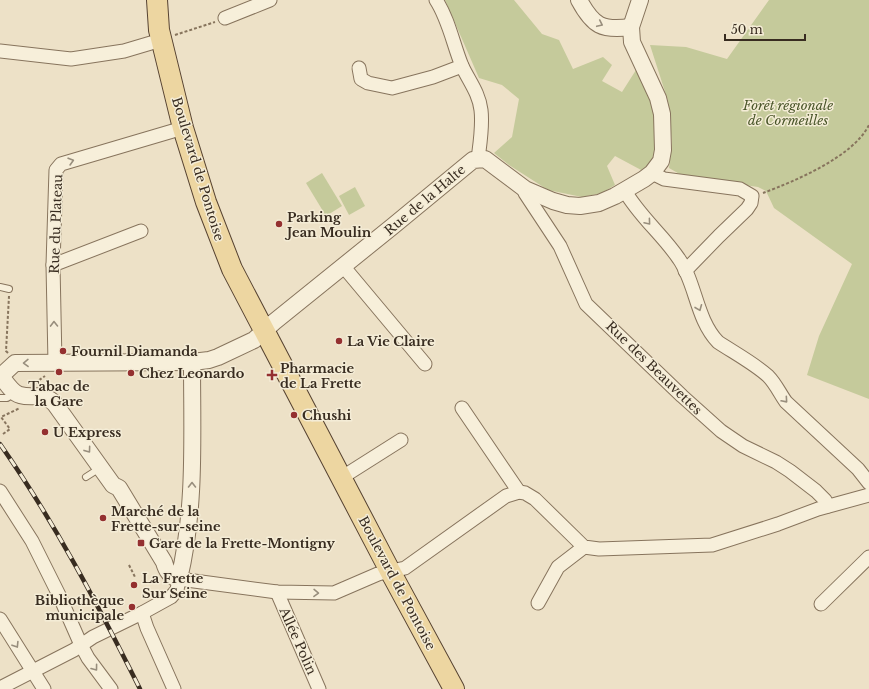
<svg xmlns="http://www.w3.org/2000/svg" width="869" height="689" font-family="'Libre Baskerville',serif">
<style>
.green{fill:#c5ca9b}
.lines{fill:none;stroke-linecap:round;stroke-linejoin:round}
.service-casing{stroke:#87745d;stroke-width:8}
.minor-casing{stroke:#87745d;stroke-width:15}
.tertiary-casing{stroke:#87745d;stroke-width:18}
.primary-casing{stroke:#564231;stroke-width:22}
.path{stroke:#87745d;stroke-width:2;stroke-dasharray:3 2;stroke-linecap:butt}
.service{stroke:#f7efda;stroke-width:6}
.minor{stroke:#f7efda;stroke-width:13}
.tertiary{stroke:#f7efda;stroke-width:16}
.primary{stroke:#edd6a1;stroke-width:20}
.rail-casing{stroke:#382c20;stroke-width:4.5}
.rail{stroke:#f4ecd6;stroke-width:3;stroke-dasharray:9;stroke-linecap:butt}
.oneway{stroke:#988e7d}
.poi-dot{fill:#943030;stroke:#f4ecd6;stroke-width:1.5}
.labels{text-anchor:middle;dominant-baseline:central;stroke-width:3;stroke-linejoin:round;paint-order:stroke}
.park-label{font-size:13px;font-style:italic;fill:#485428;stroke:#f4ecd6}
.street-label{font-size:13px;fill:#382c20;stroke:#f4ecd6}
.poi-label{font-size:13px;font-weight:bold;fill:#382c20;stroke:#f4ecd6;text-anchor:start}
</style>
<rect width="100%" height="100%" fill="#ede1c7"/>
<g class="green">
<path d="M445,0h69l28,34 17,6 14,29 30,-12 9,8 -10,16 20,11 14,-22 13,21 6,24 -1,42 -11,14 -28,-15 -8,10 8,19 -13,8 -20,4 -34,-7 -39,-25 -15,-12 18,-16 7,-38 -17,-14 -23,-7z"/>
<path d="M769,0h100v399l-62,-24 12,-39 33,-72 -78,-56 -8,-17 -8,-4 -75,-11 -14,-8 3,-25 -4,-42 -18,-56 36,2 41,12z"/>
<path d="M322,173l20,33 -16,10 -20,-33z"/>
<path d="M355,187l10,19 -16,9 -10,-19z"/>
</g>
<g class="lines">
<g class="service-casing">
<g id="service">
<path d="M0,287l9,2"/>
<path d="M0,398h7l8,-5"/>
<path d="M86,477l14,-9"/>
</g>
</g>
<g class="minor-casing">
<g id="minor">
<path d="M436,0c13,20 17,44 26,66 7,15 17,27 19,44 2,16 -1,33 -3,49"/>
<path d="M225,18l45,-18"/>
<path d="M0,51l71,8 53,-8 37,-11"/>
<path d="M359,68l2,11 7,4 24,5 41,-11 29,-11"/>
<path d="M652,173l12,6 76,10 12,7 -1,7 -4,6 -28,27 -34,35"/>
<path d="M525,189v4l35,53 26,58 96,92 39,35 22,15 33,16 14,9 26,20 9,9 3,6"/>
<path d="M625,191c14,25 38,44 54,68 17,24 17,60 39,83 15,10 37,22 50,34 8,8 12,18 18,26l72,67 11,14"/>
<path d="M53,265l88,-34"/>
<path d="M343,266l82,98"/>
<path d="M55,363l-2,-98 3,-95 5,-6 122,-36"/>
<path d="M462,408l57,84"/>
<path d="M341,478l60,-38"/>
<path d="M0,491l32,50 27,54 22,50 7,13 23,31"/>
<path d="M277,592l42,97"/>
<path d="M538,603l20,-36 26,-20"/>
<path d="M821,604l48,-47"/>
<path d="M142,613l5,15 27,61"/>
<path d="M0,619l44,70"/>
<path d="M0,688l74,-38 19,-13 49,-24 29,-16 6,-7 2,-11 98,13 57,1 44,-19 27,-6 101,-72 13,-4 6,1 10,6 49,48 15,2 113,-4 66,-21 40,-15 51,-14"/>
</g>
</g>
<g class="tertiary-casing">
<g id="tertiary">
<path d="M579,0c14,26 23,31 52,27"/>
<path d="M0,375c5,6 12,18 20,20 14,4 23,-4 35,9l58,81 6,3 45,74c2,8 7,16 15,17 17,-71 13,-144 13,-217"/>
<path d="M1,376l14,-13 177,-1 17,-2 9,-3 36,-17 20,-18 119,-96 80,-66 12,-1 40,30 28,12 14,4 13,1 19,-3 16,-7 29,-17 8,-6 9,-12 2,-11 -1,-36 -4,-16 -26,-56 -1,-15 9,-27"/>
</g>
</g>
<g class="primary-casing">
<path id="primary" d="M157,0l2,30 24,98 23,74 26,67 158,302 64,118"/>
</g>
<g class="path">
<path d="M175,35l40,-13"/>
<path d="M763,193c32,-12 90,-36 106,-68"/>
<path d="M8,353l-2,-2 3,-55"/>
<path d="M35,383l10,-7"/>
<path d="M3,434l7,-5 -9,-12 19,-9"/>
<path d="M129,565l6,12"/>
</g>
<use href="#service" class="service"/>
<use href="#minor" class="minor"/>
<use href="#tertiary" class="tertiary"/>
<use href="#primary" class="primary"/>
<g class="rail-casing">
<path id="rail" d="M0,444c54,77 98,161 140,245"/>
</g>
<use href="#rail" class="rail"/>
</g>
<defs><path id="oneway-chevron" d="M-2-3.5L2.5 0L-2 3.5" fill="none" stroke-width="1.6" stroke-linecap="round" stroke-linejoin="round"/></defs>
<g class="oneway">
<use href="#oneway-chevron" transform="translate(600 24) rotate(25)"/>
<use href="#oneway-chevron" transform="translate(71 161) rotate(-16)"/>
<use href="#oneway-chevron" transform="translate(648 222) rotate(50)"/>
<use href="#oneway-chevron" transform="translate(699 308) rotate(68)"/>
<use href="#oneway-chevron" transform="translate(54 324) rotate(-91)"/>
<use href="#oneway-chevron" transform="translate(26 363) rotate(179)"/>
<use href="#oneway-chevron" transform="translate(785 400) rotate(49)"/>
<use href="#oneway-chevron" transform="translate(88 450) rotate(54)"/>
<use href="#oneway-chevron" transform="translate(192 485) rotate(-90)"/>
<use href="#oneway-chevron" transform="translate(316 593) rotate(1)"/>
<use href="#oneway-chevron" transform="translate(16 645) rotate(58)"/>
<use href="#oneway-chevron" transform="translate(95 668) rotate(53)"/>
</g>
<g class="poi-dot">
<circle cx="279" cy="224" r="4"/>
<circle cx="339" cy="341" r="4"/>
<circle cx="63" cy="351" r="4"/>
<circle cx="59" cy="372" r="4"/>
<circle cx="131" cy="373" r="4"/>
<path d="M270 369h4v4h4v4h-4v4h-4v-4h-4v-4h4z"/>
<circle cx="294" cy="415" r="4"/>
<circle cx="45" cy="432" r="4"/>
<circle cx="103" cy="518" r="4"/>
<rect x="137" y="539" width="8" height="8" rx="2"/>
<circle cx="134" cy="585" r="4"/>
<circle cx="132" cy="607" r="4"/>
</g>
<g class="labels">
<g class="park-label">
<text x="788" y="105">Forêt régionale<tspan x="788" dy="15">de Cormeilles</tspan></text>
</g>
<g class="street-label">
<text transform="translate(198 169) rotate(73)">Boulevard de Pontoise</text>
<text transform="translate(425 200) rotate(-40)">Rue de la Halte</text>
<text transform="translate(56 224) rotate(-88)">Rue du Plateau</text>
<text transform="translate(654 368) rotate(44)">Rue des Beauvettes</text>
<text transform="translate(397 583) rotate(62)">Boulevard de Pontoise</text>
<text transform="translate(298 641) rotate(66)">Allée Polin</text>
</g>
<g class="poi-label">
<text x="287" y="217">Parking<tspan x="287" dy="15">Jean Moulin</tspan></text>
<text x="347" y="341">La Vie Claire</text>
<text x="71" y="351">Fournil Diamanda</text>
<text x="280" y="368">Pharmacie<tspan x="280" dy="15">de La Frette</tspan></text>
<text x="139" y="373">Chez Leonardo</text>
<text x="59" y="386" text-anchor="middle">Tabac de<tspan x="59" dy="15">la Gare</tspan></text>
<text x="302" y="415">Chushi</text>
<text x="53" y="432">U Express</text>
<text x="111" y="511">Marché de la<tspan x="111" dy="15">Frette-sur-seine</tspan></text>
<text x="149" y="543">Gare de la Frette-Montigny</text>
<text x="142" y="578">La Frette<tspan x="142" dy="15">Sur Seine</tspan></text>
<text x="124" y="600" text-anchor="end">Bibliothèque<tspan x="124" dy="15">municipale</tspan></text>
</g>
</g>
<path d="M725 34v6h80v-6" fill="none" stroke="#382c20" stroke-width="2"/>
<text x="731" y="34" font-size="12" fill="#382c20" stroke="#f4ecd6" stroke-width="3" paint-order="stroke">50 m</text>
</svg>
